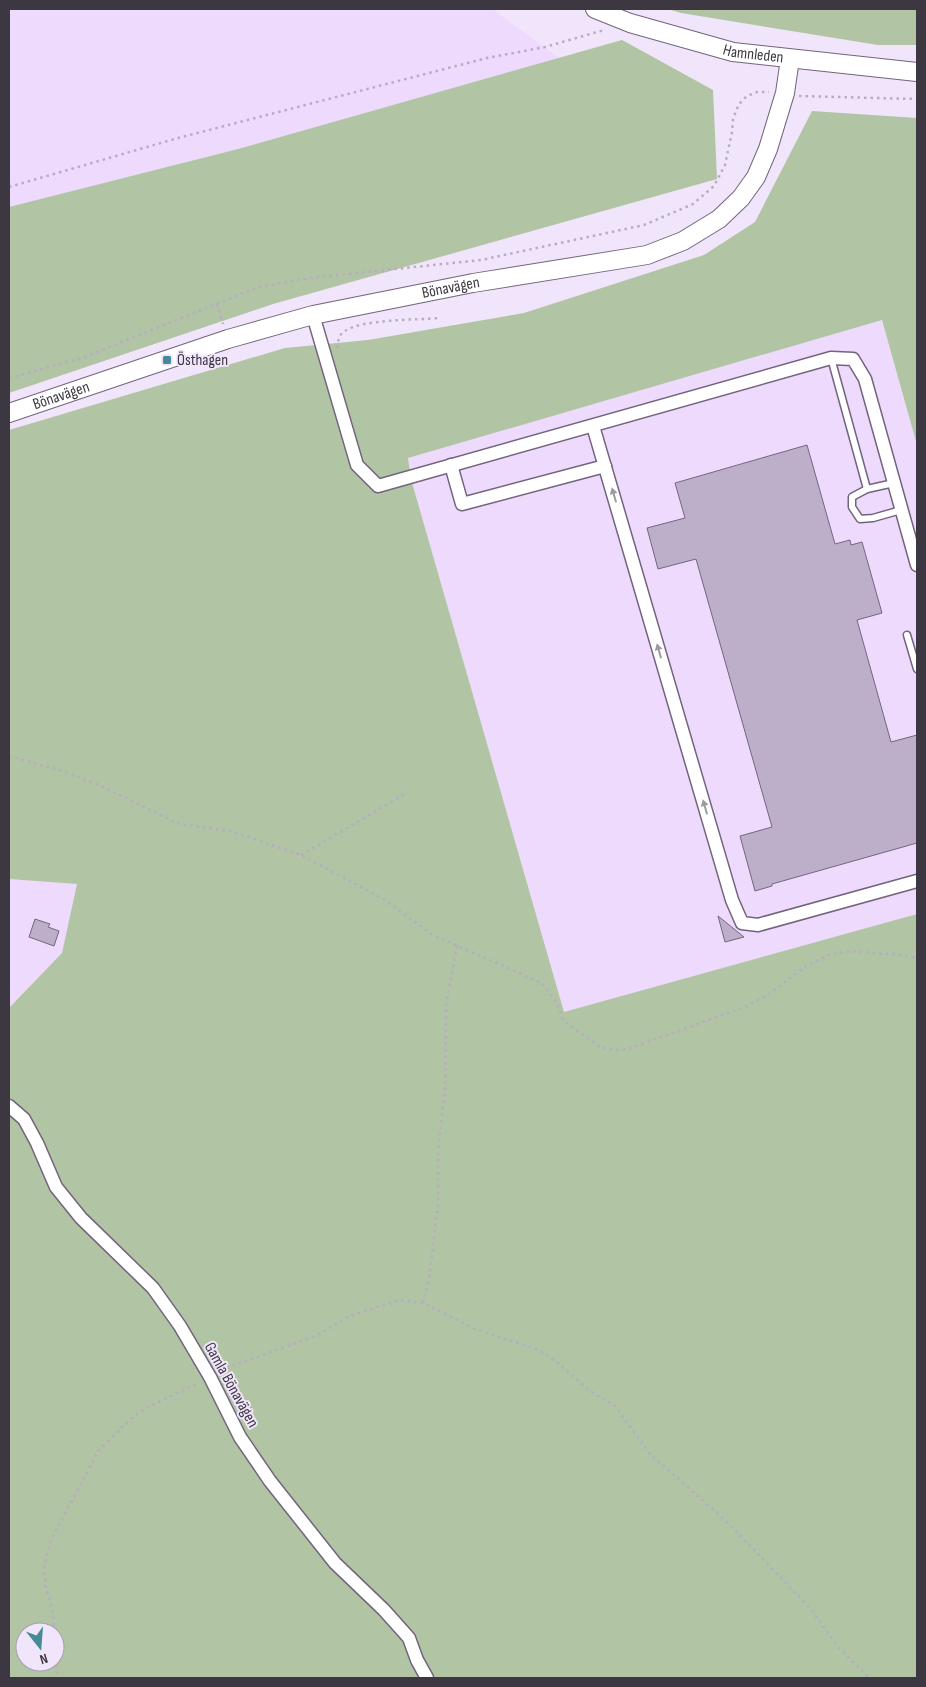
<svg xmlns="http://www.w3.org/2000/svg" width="926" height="1687" font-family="'Sofia Sans Condensed',sans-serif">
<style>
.built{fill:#eddafc}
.forest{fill:#b1c4a3;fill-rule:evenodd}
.building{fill:#bdafc9;stroke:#73667e}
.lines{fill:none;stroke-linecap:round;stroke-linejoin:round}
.lane-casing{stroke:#72647c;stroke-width:9}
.street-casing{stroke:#72647c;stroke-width:15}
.secondary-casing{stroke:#72647c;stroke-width:20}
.path{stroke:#b7adc0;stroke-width:2.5;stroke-dasharray:2.5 4;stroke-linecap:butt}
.lane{stroke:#fff;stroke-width:6}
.street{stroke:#fff;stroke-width:12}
.secondary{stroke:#fff;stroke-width:18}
.oneway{fill:#9e9ba0}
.poi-dot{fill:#448b93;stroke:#f1e5fb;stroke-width:2}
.labels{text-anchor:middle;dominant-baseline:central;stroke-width:4;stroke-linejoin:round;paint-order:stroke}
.street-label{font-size:16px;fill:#3d3742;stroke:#f1e5fb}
.poi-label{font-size:16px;fill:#3d3742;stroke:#f1e5fb;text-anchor:start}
</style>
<rect width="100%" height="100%" fill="#f1e5fb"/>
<g class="built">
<path d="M9,9h483l67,49 -321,91 -229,58z"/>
<path d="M882,320l35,125v469l-353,98 -153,-534 -3,-21z"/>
<path d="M9,879l68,5 -15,69 -53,55z"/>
</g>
<g class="forest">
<path d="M668,9h249v36h-39l-197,-32z"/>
<path d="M622,40l91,50 4,89 -444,125 -264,89v-186l229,-58z"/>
<path d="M812,111l105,7v327l-35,-125 -474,138 3,21 153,533 353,-98v764h-908v-670l53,-55 15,-69 -68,-5v-449l276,-82 83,-8 156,-27 180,-58 51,-33zM25,1632h30v30h-30z"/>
</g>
<g class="building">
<path d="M807,445l28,99 15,-4 1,5 11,-3 20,71 -25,7 34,122 26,-7v108l-145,41v2l-17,5 -15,-55 32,-9 -76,-268 -38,10 -11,-41 38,-10 -10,-35z"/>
<path d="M718,916l26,21 -19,5z"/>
<path d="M35,919l15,5 -2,3 11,4 -5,15 -25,-9z"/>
</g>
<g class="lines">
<g class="lane-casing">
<g id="lane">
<path d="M831,358l36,131 27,-6"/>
<path d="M867,489l-15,8v10l8,12 13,-1 28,-8"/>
<path d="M907,635l10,34"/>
</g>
</g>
<g class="street-casing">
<g id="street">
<path d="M313,315l44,150 21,21 453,-128 22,1 12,20 52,186"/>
<path d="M593,426l139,474 10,23 16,2 159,-44"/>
<path d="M451,465l11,39 143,-38"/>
<path d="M9,1106l15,13 13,24 19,44 25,31 72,70 27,38 30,51 30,60 30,44 65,82 49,47 25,28 8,22 10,18"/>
</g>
</g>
<g class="secondary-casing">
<g id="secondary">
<path id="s1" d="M595,9l35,14 103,29 184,20"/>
<path id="s2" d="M9,413l219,-74 85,-24 160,-32 174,-28 36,-14 36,-22 22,-21 15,-21 12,-28 17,-56 5,-34"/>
</g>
</g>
<g class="path">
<path d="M799,96l118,3"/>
<path d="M9,187l169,-49 309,-80 58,-11 59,-17"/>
<path d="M217,304l6,20"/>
<path d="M337,348c1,-7 2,-14 8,-17 17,-12 72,-11 94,-13"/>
<path d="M9,378l76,-21 173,-70 52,-9 171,-18 163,-35 49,-21 21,-18 11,-21 7,-33 1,-13 6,-15 8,-8 10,-4h12"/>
<path d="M9,756l54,15 38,15 78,38 51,7 71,24 79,42 53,38 109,48 14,19 8,19 36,26 16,3 12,-1 117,-42 24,-13 37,-28 23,-11 22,-4 49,4 17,3"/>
<path d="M301,855l104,-61"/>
<path d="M423,1303l6,-25 9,-72v-53l7,-64 1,-83 11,-61"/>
<path d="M221,1372l11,-6 86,-31 31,-19 51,-16 23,3 52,26 61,20 16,9 38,33 25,15 35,48 77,68 84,87 27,38 31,31"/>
<path d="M54,1632l-1,-19 -8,-29 -1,-19 7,-25 48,-90 35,-34 14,-9 50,-24"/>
<path d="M55,1645l2,33"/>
</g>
<use href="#lane" class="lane"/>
<use href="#street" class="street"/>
<use href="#secondary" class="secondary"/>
</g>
<defs><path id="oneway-solid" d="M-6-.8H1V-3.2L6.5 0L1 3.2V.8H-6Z" transform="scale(1.25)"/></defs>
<g class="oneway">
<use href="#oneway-solid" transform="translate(614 495) rotate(-106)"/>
<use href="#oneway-solid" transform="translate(659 651) rotate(-106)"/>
<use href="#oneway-solid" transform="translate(705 807) rotate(-106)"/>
</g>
<rect class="poi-dot" x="162" y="355" width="10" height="10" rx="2.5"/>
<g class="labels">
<g class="street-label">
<text stroke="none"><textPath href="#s1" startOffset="165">Hamnleden</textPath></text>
<text stroke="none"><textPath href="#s2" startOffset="460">Bönavägen</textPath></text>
<text stroke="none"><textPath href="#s2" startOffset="55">Bönavägen</textPath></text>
<text transform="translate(231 1385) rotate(61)">Gamla Bönavägen</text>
</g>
<g class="poi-label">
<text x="177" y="360">Östhagen</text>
</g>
</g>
<rect width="926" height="1687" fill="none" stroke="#3d3742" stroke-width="20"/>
<g transform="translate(40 1647) rotate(163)"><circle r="24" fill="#f1e5fb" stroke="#a99fb1"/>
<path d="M0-4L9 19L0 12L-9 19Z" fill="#448b93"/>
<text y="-8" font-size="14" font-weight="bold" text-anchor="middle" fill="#3d3742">N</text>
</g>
</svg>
